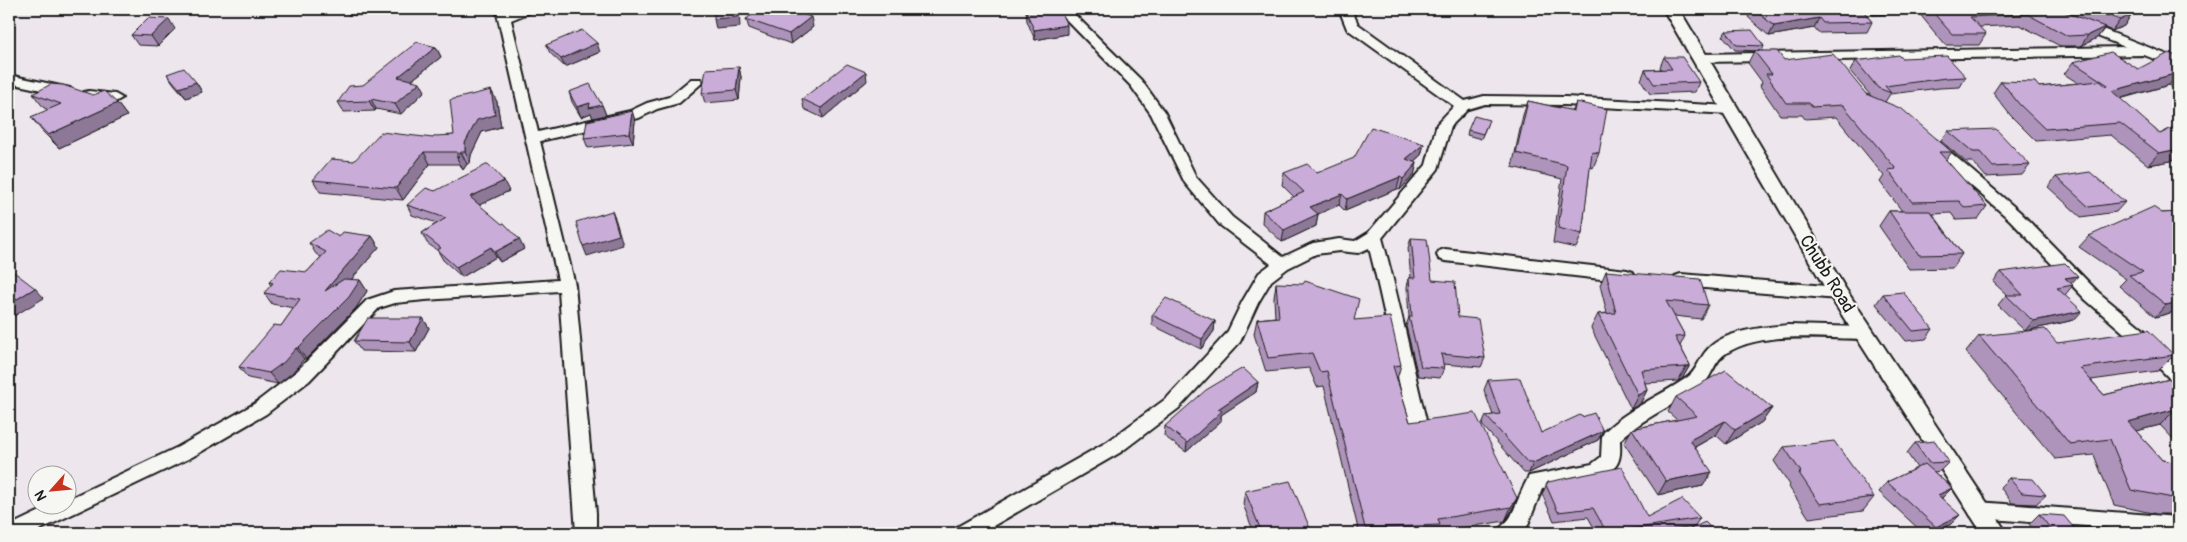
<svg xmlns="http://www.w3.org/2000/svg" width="2187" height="542" font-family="Pangolin,sans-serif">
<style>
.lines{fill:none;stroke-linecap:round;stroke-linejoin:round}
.minor-casing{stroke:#1c1c1c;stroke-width:4}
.tertiary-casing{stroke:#1c1c1c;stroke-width:4}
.minor{fill:#f6f6f2;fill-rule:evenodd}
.tertiary{fill:#f6f6f2;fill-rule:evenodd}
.wall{fill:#ae94bb;stroke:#1c1c1c}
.shaded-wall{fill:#8d7898;stroke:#1c1c1c}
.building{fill:#caacd9;stroke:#1c1c1c}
.labels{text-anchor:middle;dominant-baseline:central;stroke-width:4.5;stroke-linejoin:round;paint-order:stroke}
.street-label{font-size:18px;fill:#1c1c1c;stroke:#f6f6f2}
</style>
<rect width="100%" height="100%" fill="#ede7ed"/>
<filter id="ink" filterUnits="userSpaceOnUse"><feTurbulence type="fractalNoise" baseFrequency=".02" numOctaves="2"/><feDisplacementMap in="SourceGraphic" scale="10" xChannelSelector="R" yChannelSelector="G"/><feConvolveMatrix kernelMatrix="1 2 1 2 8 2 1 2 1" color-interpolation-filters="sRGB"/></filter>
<g filter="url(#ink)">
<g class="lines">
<g class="minor-casing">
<g id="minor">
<path d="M496,9h12l1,3 7,-3h16l-1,3 -20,8 27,112 92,-21 17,-8 22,-6 22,-18h10l2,3 -24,21 -22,6 -18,9 -99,23 35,144 21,228v20h-20l-17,-242 -134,9 -30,3 -16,5 -70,73 -43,33 -74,43 -159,76h-24v-7l46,-22h13v-5l110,-52 76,-43 43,-33 70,-71 27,-9 164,-11z"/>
<path d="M1056,9h13l72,71 24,33 31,64 36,40 51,40 30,-14 26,-4 16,2 13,-8 58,-68 11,-41 17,-18 -107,-77 -8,-20h12l7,15 107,77 19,-5 81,1 165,9 5,1 2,3 -2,3 -5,1 -165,-9 -80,-1 -17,5 -17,17 -13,43 -56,69c17,60 29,121 44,182l-3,5 -6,2 -6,-2 -3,-5c-14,-57 -24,-115 -39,-172l-11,5 -19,-2 -23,3 -28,14 -17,13 -13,22 -18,39 -61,66 -58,44 -140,81h-27l3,-6 150,-85 60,-44 60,-65 15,-31 17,-29 12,-9 -51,-39 -35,-42 -34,-69 -20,-28z"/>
<path d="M2035,9h17l126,50v9l-34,-13 -443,7 -7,-4 7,-4 424,-7 -89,-35z"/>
<path d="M9,75l61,13 2,3 -7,4 -56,-12z"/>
<path d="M89,91l26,3 7,4 -7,4 -31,-4 -2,-3 2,-3z"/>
<path d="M1931,138l5,2 84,72 78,80 45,37 35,36v18l-6,-2 -41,-42 -45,-39 -76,-80 -84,-74 -2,-3 2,-3z"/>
<path d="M1445,249l182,21 6,2 2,4 -2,4 -6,2 -182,-21 -6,-2 -2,-4 2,-4z"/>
<path d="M1681,274l157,13 6,2 2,4 -2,4 -6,2 -157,-13 -6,-2 -2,-4 2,-4z"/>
<path d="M1788,325l76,2 6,1 3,5 -3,5 -6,1c-42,0 -103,-9 -139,15 -12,8 -13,25 -25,33 -26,19 -57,30 -80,53 0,6 1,13 -1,19 -5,23 -58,26 -77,30l-15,38 -7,6h-23c4,-8 12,-11 15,-19 6,-13 10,-25 17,-38l63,-12 9,-7 1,-20 2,-5c24,-23 54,-35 81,-53 12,-7 14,-21 23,-30 17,-19 57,-22 80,-24z"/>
<path d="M1978,502l200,15v16l-200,-15 -7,-2 -3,-6 3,-6z"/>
</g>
</g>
<g class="tertiary-casing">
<path id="tertiary" d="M1663,9h16l166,279 162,245h-25l-151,-235z"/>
</g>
<use href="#minor" class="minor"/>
<use href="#tertiary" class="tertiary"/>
</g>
<g class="wall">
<path d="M345,9h35l-4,6h-28z"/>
<path d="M1752,9h110l10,13 -5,10 -49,1 -4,-5 -45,8 -21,-19z"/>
<path d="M1867,9h279l-15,6 -7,11 -12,5 -7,-3 -8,10 -16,8h-21l-40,-21 -41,2 7,7 -7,11h-34l-27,-33 -45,3z"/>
<path d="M1026,11l41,23 -32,6 -8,-19z"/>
<path d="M746,19l67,8 -22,17 -42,-16z"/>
<path d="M175,29l-17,17 -20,-1 -7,-10z"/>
<path d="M1726,31l38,15 -2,5 109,45 -21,-25 6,-10 46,-3 64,19 -6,10 -20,1 -50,6 -5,8 67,50 -6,8 41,46 -9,13 -22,1 -5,-7 -18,1 29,40 -10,14 -43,1 -30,-43 10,-15h13l-22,-29 4,-6 -48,-59 -31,2 -3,-4h-22l-20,-29 2,-4 -14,-19 6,-12h6l-25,-1 -12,-14z"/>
<path d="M546,45l54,7 -35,15 -15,-14z"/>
<path d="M436,47l5,10 -29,23 13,11 -24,23 -25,-5 -1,2 -31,1 -6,-10 25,-17z"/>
<path d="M1664,57l35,25 -4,10 -45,2 -9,-14 4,-10 16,-1 -1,-2z"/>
<path d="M2178,57v31l-2,1 -7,-4 -49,14 40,35 18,-9v32l-7,4 -23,4 -37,-30 -75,6 -25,-25 -18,-23 8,-12 38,6 39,-4 -14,-9 9,-12 65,7z"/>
<path d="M739,67l2,10 -2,23 -34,3 -3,-10z"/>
<path d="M167,74l29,8 6,10 -16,6 -12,-14z"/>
<path d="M867,81l-44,37 -19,-9 -2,-10z"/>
<path d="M491,90l6,12 4,25 -19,5 -11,23 -1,8 -3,1 -4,6 -3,-6h-30l-27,36 -83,-8 -7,-12 41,-19 79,-23 21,-3z"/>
<path d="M569,92l33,13 4,10 -13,3 -2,-5 -10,4 -9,-15z"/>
<path d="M33,94l84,9 10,13 -68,32 -17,-17 -11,-14 18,-7 -5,-2z"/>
<path d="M1528,101l45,10 3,-9 23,51 -6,15 -3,-1 -8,67 -6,14 -23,-5 9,-64 -50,-12 11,-52z"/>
<path d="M632,111l3,10 -2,22 -45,5 -4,-10z"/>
<path d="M1487,125l-6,14 -14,-4 1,-5z"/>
<path d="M1948,131l82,34 -8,10 -36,2 -13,-15h-7l-25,-21z"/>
<path d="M1424,144l-3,11 -8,7 4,1 -3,12 -14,15 -3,-1 -52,22 -6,-6 -21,9 -2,12 -34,16 -20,-19 1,-12 31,-14 -12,-12 2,-12h33z"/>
<path d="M2056,177l69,25 -9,10 -35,5 -33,-30z"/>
<path d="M435,191h74l-30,14 45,44 -24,13 -4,-5 -34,20 -19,-17 -5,-9 -11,-8 -5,-10 15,-10 -25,-8 -5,-10z"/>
<path d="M2178,212v99l-23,6 -36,-31 7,-7 -47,-32 10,-11 73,-23z"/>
<path d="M372,236l7,11 -28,33h9l7,11 -11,17 -50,51h-2l-12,14 -14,11 -30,-6 -9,-11 42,-41 13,-18 -22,-4 -8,-11 7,-7 -2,-4 38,-10 14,-15 -5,-3 -7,-11 30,-6z"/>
<path d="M1411,238l21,42 26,37 27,41 -4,9 -38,-3 1,4 -4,10 -22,-2 -12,-50 3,-9 -2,-30 2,-9h2l-3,-30z"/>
<path d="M1606,271l102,34 -7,14 -27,-3 11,20 -5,10 10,19 -8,14 -4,2 -33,2 2,7 -7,14 -9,5 -40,-81 7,-14 9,-1 -7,-28z"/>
<path d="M2001,272l70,12 2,1 -8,10 9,25 -49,11 -27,-26 8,-10h1l-14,-13z"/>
<path d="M1276,283l78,37 47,45 -4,14 13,43 107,76 -6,14 -6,9 -68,11v1h-78l-35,-147 -7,1 -8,-19 -43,4 -12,-38 3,-15 18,-2 -1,-19z"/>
<path d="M1883,294l50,35 -7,10 -20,2 -30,-37z"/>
<path d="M1152,315l63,6 -1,10 -13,18 -49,-24z"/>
<path d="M423,318l6,10 -13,24 -55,-1 -7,-10z"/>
<path d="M1979,336l78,7 117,12 -16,16 -67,9 13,15 74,-18v67l-18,-19 -24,6 26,29 16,3v51h-21l-43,-9 -20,-50 -39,4 -89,-107z"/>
<path d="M1488,380l53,53 41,-16 21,14 -5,9 -69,33h-5l-42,-48 4,-9 7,-1 -9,-25z"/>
<path d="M1258,382l-2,10 -35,23v6l-35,31 -22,-16 1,-10z"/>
<path d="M1676,397l96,11 -10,14 -36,22 -10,-9 -21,12 8,39 -45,9 -34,-52 8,-14 45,-9 -9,-8z"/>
<path d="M1915,443l34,19 -9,9 -6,1 18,16 -10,10 9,26 -17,9h-11l-44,-41 8,-10 30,-14 -10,-15z"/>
<path d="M1784,447l90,50 -11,14 -54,7 -20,-31 1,-2 -16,-24z"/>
<path d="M2009,478l37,17 -10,9 -24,-1 -12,-16z"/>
<path d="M1548,482l99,35 53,1 -6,9 -39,6h-58l-9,-16 -34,4 -12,-27z"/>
<path d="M1245,491l67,42h-58l-11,-29z"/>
<path d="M2039,514l39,19h-42l-7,-9z"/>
</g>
<g class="shaded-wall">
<path d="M372,9h8l-4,6z"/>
<path d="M737,9h2v2l1,16 -24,2 -2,-10z"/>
<path d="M2130,9h16l-15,6 -7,11 -12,5 8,-11 4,-9z"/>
<path d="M811,17l2,10 -22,17 -2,-10z"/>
<path d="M1819,18l-5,10 -45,8 5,-10z"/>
<path d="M169,19l6,10 -17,17 -7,-10z"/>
<path d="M1067,25v9l-32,6 -1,-10z"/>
<path d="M2105,27l-8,11 -16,8 7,-11z"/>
<path d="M597,43l3,9 -35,15 -4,-8z"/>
<path d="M436,47l5,10 -38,30 -5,-10z"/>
<path d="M739,67l2,10 -2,23 -3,-10z"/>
<path d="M866,72l1,9 -44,37 -2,-10z"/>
<path d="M2178,73l-9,12 -66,18 9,-12z"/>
<path d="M196,82l6,10 -16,6 -7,-10z"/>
<path d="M420,82l5,9 -24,23 -6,-10z"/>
<path d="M491,90l6,12 4,25 -19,5 -11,23 -1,8 -5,-11v-9z"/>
<path d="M371,99l5,10 -1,2 -6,-10z"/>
<path d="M117,103l10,13 -68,32 -11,-13z"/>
<path d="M590,103l12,2 4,10 -13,3 -2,-5 -10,4 -4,-10z"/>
<path d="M632,111l3,10 -2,22 -4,-10z"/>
<path d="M1424,144l-3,11 -17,15 2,-11z"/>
<path d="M2178,149v8l-7,4 -23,4 11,-12z"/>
<path d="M424,152l6,12 -27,36 -7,-12z"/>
<path d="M461,152l6,12 -4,6 -6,-12z"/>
<path d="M1417,163l-3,12 -14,15 3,-11z"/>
<path d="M1400,177l-3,12 -52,22 2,-12z"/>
<path d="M504,181l5,10 -34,16 -5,-10z"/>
<path d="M1342,194l-3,11 -21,9 -2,12 -34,16 2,-12 26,-23z"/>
<path d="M612,211l4,10 7,24 -36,11 -4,-10z"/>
<path d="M372,236l7,11 -47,55 -7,-11z"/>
<path d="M519,239l5,10 -24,13 -5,-10z"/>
<path d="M491,247l5,10 -34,20 -6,-10z"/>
<path d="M2078,276l-8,9 -5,-7z"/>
<path d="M360,280l7,11 -11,17 -50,51 -8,-11z"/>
<path d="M35,288l9,10 -35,21v-15z"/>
<path d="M2178,302v9l-23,6 11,-12z"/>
<path d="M2082,311l-8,9 -49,11 8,-10z"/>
<path d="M423,318l6,10 -13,24 -6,-10z"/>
<path d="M1215,321l-1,10 -13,18 1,-10z"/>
<path d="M296,348l8,11 -12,14 -14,11 -9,-11z"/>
<path d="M1690,365l-8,14 -4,2 8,-14z"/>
<path d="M1258,382l-2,10 -35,23v6l-35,31 1,-9 31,-34z"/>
<path d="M1647,390l-7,14 -9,5 7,-14z"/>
<path d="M1772,408l-10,14 -36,22 9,-14z"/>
<path d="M2176,409l-16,16 -48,12 16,-15z"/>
<path d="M1725,421l-9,14 -34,19 8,-14z"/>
<path d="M1603,431l-5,9 -69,33 4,-10z"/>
<path d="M1712,472l-9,14 -45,9 8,-14z"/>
<path d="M1952,488l-9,9 -13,7 8,-9z"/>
<path d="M1517,498l-6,14 -6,9 6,-14z"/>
<path d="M1960,515l-9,9 -17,9h-4l6,-6z"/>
</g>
<g class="building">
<path d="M714,9h23v8l-23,2z"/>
<path d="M760,9h28l23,8 -22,17 -43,-15z"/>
<path d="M1039,9h20l8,16 -33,5 -8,-19z"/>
<path d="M1754,9h108l10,13 -49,1 -4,-5 -45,8z"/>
<path d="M1930,9h127l48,18 -17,8 -20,1 -41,-22 -57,3 16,17h-34z"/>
<path d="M2090,9h40l-6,2 8,4 -12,5z"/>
<path d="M148,18l21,1 -18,17 -20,-1z"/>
<path d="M582,30l15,13 -36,16 -15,-14z"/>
<path d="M1752,30l12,16 -27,-1 -11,-14z"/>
<path d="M417,42l19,5 -38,30 22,5 -25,22 -24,-5 -2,2 -31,1 11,-16 14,-1z"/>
<path d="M1754,51h23l7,9 49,-6 33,40 36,15 50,43h-13l48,54 -22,2 -6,-7 -47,1 -24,-32 8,-1 -53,-64 -31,2 -3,-4h-23l-20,-29h6z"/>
<path d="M2111,52l27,17 31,-16 9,4v16l-66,18 48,43 18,-9v24l-19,4 -39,-30 -75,6 -26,-25 -18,-23 34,1 4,5 61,-6 7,6 1,-2 -35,-23z"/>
<path d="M1899,55l3,3 45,-2 19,21 -20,1 -61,8 6,7 -13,-5 -22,-27z"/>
<path d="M1664,57h18l17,25 -45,2 -9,-14 27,-1z"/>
<path d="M847,64l19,8 -45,36 -19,-9z"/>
<path d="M739,67l-3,23 -34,3 4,-24z"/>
<path d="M184,68l12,14 -17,6 -12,-14z"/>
<path d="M51,84l12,1 30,10 11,-4 13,12 -69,32 -17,-18 30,-13 -28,-10z"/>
<path d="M590,84l12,21 -13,3 1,-5 -13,4 -8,-15z"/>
<path d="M491,90l4,25 -18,5 -12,23v9h-4l-4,6v-6h-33l-28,36 -83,-8 18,-21 23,2 27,-29 52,6 2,-2 19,-1 -4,-35z"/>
<path d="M1528,101l46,10 2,-9 31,7 -8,44 -7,-1 -10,82 -24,-6 9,-63 -51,-12z"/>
<path d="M632,111l-3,22 -45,5 3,-17z"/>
<path d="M1474,116l15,4 -6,14 -15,-4z"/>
<path d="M1371,127l53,17 -18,15 11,4 -14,16 -3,-2 -53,22 -5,-5 -32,13 8,7 -34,16 -21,-19 41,-19 -20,-19 23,-9 10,9 37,-15z"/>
<path d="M1996,129l34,36 -37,2 -13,-15h-7l-25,-21z"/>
<path d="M488,164l16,17 -34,16 32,27 2,-1 15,16 -24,13 -4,-5 -35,20 -19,-17 4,-2 -19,-15 24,-15 -39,-13 19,-17 9,3z"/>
<path d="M2090,172l35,30 -36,5 -33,-30z"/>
<path d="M2153,207l9,6 16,-1v90l-12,3 -37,-30 14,-3 -54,-36z"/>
<path d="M612,211l7,24 -36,11 -7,-24z"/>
<path d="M1889,211h41l32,43 -43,1z"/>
<path d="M327,230l12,7 4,-5 29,4 -47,55 19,-12 16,1 -11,17 -51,51h-2l-12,14 -15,11 -30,-6 35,-42 7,1 19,-27 -36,-6 9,-10 -4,-1 12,-13 26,3 19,-20 -17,-9z"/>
<path d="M1411,238l16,1 5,41 23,2 3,35 20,2 7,39 -44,-4 3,14 -23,-1 -12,-50h3l-3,-39h6z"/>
<path d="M2065,263l13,13 -13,2 8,7 -16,3 25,23 -49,10 -27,-26h17l-22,-23z"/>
<path d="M1606,271l94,8 8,26 -42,-4 19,35 -10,1 15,28 -4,2 -45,3 6,20 -9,5 -40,-81 18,-1z"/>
<path d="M14,272l21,16 -26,16v-29z"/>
<path d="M1305,281l54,18 -5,21 36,-3 11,48 -8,1 17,56 65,-9 30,60h-2h2l12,25 -6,9 -73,12 2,6 -75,3 -38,-157 -7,1 -8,-19 -44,5 -11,-39 22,-2 -3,-34 27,1z"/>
<path d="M1903,292l30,37 -20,2 -30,-37z"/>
<path d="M1166,298l49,23 -13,18 -50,-24z"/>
<path d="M368,318h55l-13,24 -56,-1z"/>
<path d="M2045,329l12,14 91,-13 26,25 -94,13 24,27 74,-18v34l-2,-2 -48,13 34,38 16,3v36l-47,-9 -21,-51 -40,5 -91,-108z"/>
<path d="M1243,368l15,14 -40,27 4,2 -35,32 -22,-17 41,-36z"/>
<path d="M1726,370l46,38 -37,22 -10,-9 -35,19 22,32 -46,9 -34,-52 65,-13 -21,-19z"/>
<path d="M1520,378l21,55 39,-18 2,2 12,-4 9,18 -70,32h-5l-42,-47 14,-2 -12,-34z"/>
<path d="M1834,441l40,56 -54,7 -21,-31 2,-1 -17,-25z"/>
<path d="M1935,441l14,21 -20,1 -14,-20z"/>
<path d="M1925,464l27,24 -14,7 22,20 -24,12 -49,-45z"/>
<path d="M1622,467l25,50 35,-18 18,19 -93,15 -14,-25 -35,4 -12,-27 2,-3z"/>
<path d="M2009,478l24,1 13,16 -24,-2z"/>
<path d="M1290,481l22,52h-50l-17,-42z"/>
<path d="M2039,514l25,2 14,17h-24z"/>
<path d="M1705,522l11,11h-34z"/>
</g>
</g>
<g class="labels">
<g class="street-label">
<text transform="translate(1827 274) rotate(58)">Chubb Road</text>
</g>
</g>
<rect width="2187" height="542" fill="none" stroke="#f6f6f2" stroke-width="30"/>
<rect x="15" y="15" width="2157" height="512" fill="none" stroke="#1c1c1c" stroke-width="2" filter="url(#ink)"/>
<g transform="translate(52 490) rotate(243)"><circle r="24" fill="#f6f6f2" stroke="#9f9f9c"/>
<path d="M0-4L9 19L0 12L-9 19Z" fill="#c8321e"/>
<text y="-8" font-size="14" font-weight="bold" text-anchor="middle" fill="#1c1c1c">N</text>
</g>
</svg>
